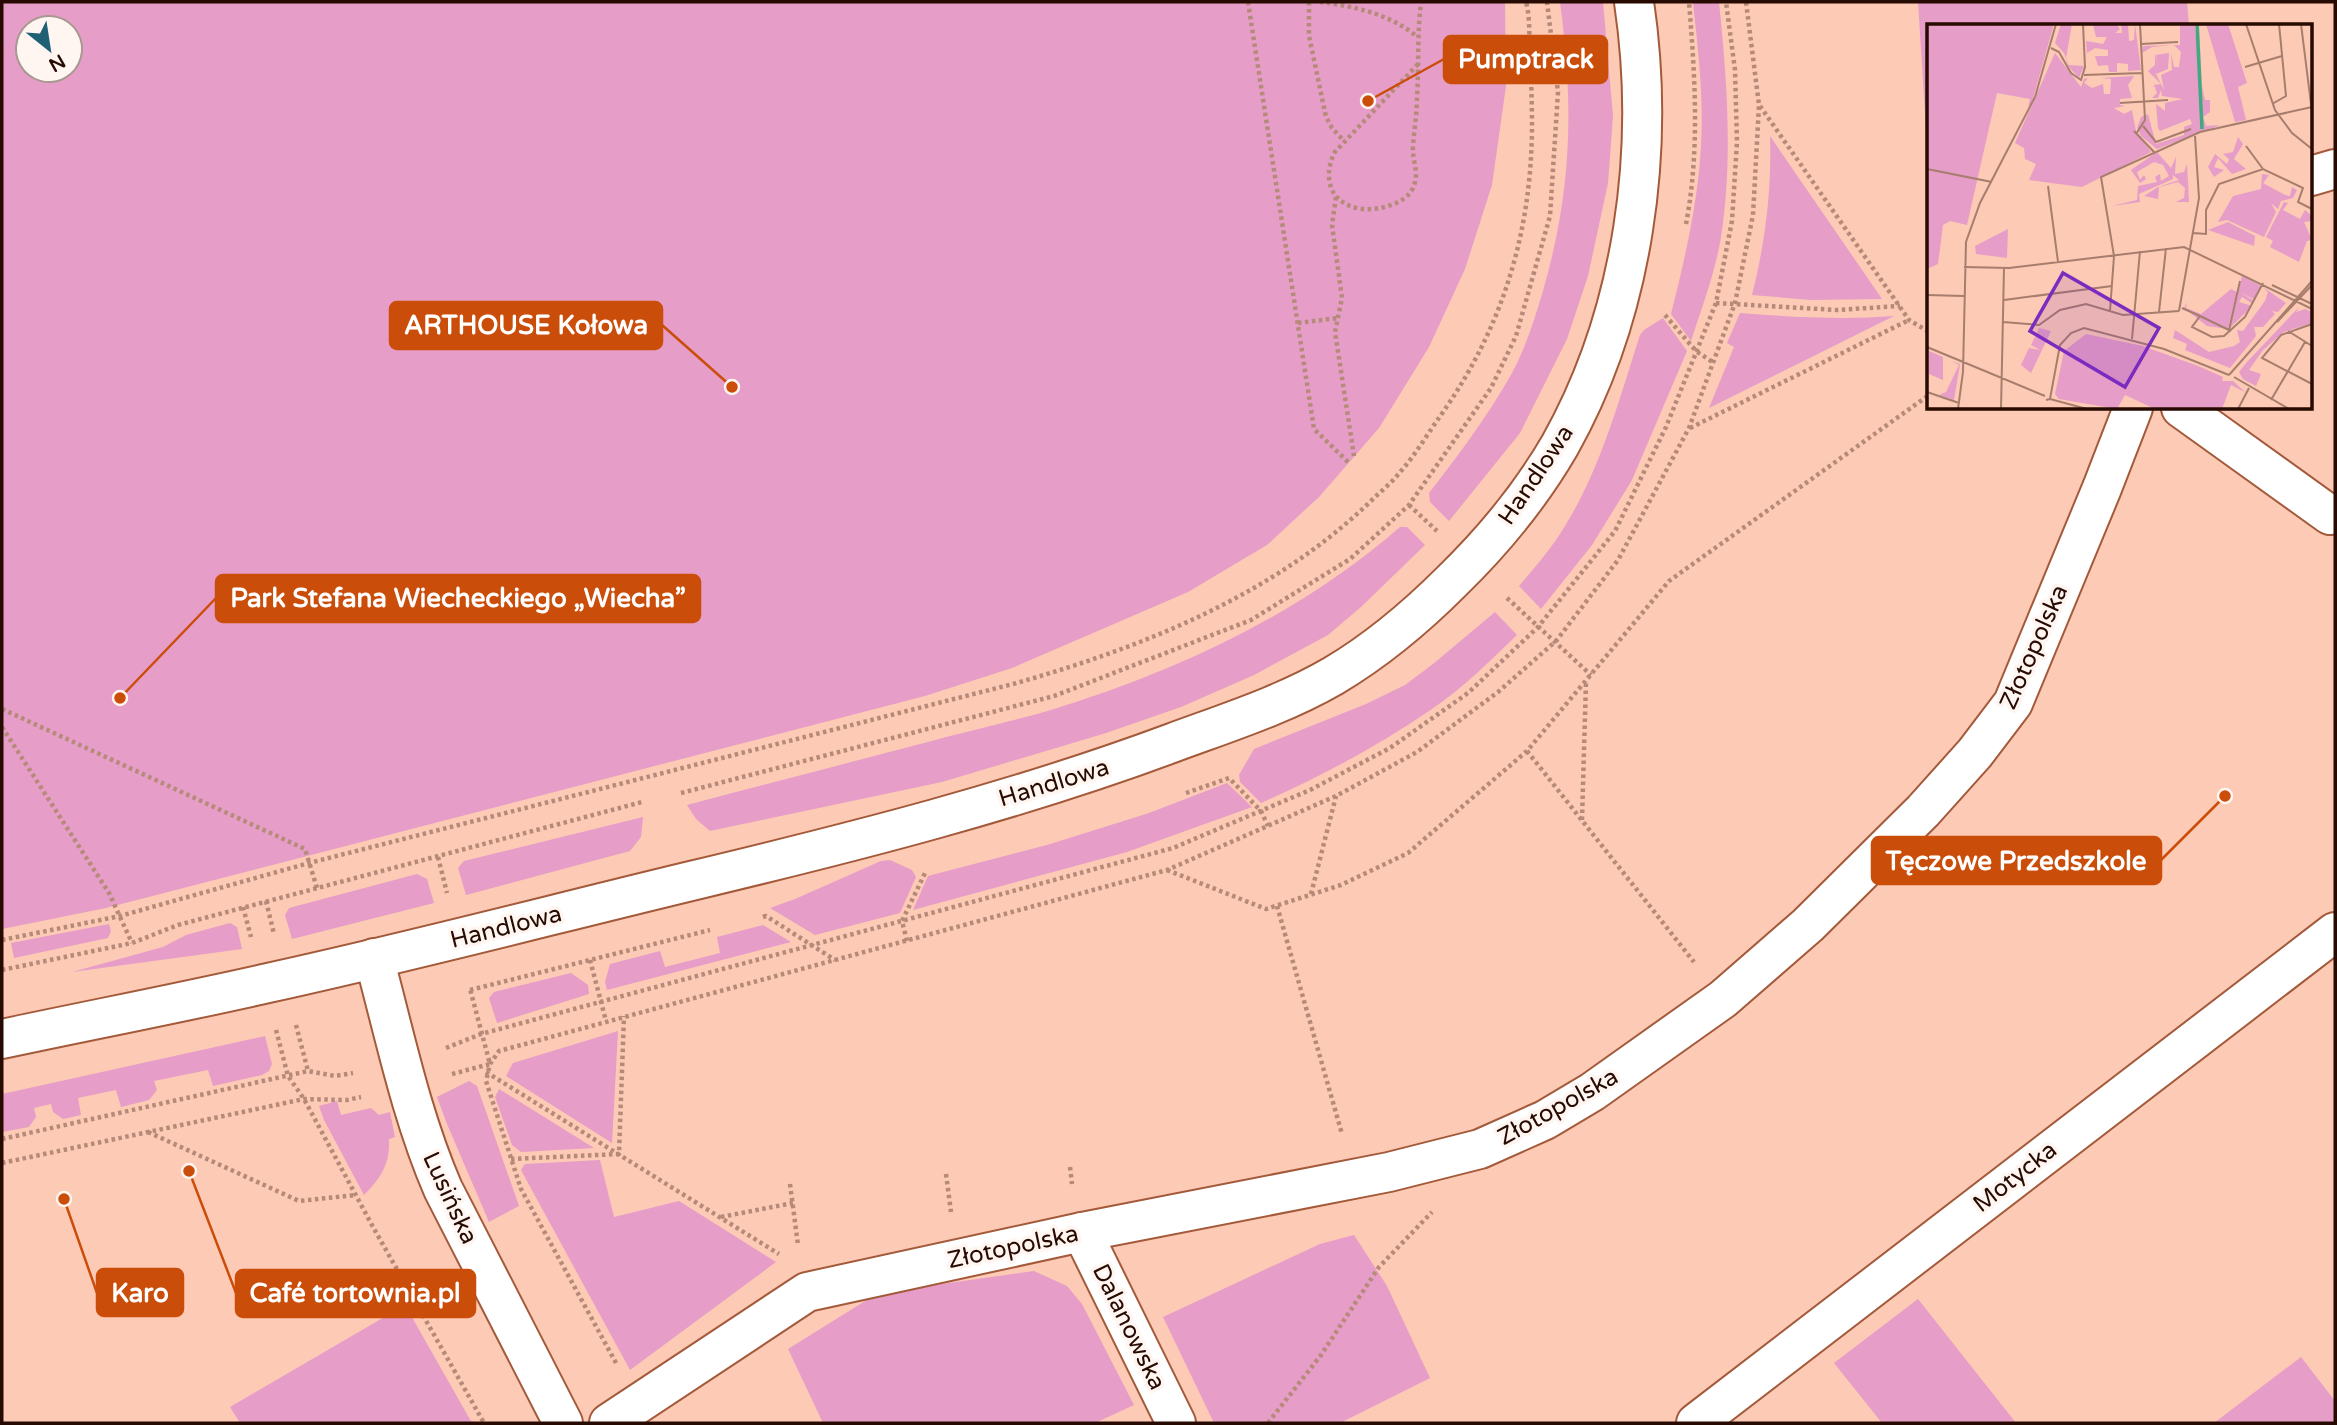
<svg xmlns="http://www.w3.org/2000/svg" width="2337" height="1425" font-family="'Varela Round',sans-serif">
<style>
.green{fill:#e69dc7;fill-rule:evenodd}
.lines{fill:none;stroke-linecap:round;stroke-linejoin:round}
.minor-casing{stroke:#a35a3a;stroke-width:42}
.path{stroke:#b68a79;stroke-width:4.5;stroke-dasharray:3.5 3.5;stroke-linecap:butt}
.minor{stroke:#fff;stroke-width:38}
.labels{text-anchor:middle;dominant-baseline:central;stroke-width:7;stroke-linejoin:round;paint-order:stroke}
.street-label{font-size:24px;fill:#270a01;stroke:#fff6f2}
.inset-river{fill:none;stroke:#41a980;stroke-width:3.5}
.inset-road{fill:none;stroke:#a77d6d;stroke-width:2}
.view{fill:#7b2cbf;fill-opacity:0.15;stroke:#7b2cbf;stroke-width:3.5}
.inset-edge{fill:none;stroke:#270a01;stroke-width:3.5}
.leader{fill:none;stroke:#cb4d0a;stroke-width:2.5}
.callout-dot{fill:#cb4d0a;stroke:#fff6f2;stroke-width:2.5}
.callout{fill:#cb4d0a;stroke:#cb4d0a;stroke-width:2.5}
.callout-label{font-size:26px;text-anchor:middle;font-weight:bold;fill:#fff}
</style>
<rect width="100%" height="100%" fill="#fdcab5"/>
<g class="green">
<path d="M2,2h1503l1,84 -14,99 -27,84 -36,78 -50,81 -60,69 -52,48 -79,47 -176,76 -87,28 -819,212 -104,21zM28,28h42v42h-42z"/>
<path d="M1560,2h43l10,114 -5,67 -20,93 -21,63 -47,94 -71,88 -19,-19 -1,-9c28,-36 56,-73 79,-113 16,-27 26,-59 35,-89 29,-101 31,-185 17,-289z"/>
<path d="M1693,2h26c8,78 14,157 2,235 -6,36 -19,70 -30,104l-20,-27c14,-55 27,-112 30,-168 3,-48 -3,-97 -8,-144z"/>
<path d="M1918,2h269l2,24h-260v150z"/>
<path d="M1770,136l112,163 -71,1 -59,-5c13,-51 20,-106 18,-159z"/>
<path d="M1740,313c52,4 102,7 154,3l-185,92 25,-61 -7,-4z"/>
<path d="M1663,318l24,33 -55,129 -40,65 -51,64 -22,-23c16,-19 33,-38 46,-60 36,-58 54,-126 75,-191l4,-5z"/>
<path d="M1400,527h7l18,18 -64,62 -33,28 -74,40 -73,32 -75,26 -164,49 -232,49 -14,-12 -9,-14c80,-21 160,-42 241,-63 40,-11 82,-20 123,-32 127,-39 248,-95 349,-183z"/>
<path d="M1495,612l22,23c-27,26 -54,53 -85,74 -54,37 -112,68 -171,94l-21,-21 -1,-7 15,-26 112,-45 39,-19 28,-21z"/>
<path d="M1227,783l25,24 -125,45 -214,58 15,-34 119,-31 102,-32z"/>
<path d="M643,817l-2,20 -11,14 -164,44 -8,-27 6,-7z"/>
<path d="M890,860l22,10 4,7 -16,36 -85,22 -45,-27 25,-9 86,-38z"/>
<path d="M417,874l10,5 7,24 -142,36 -7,-24 4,-7z"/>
<path d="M230,923l7,4 5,22 -170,23 91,-25 23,-12z"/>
<path d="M109,924l2,7 -3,7 -94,20 -3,-15z"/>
<path d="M763,925l28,17 -184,48 -2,-8 5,-18 50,-13 5,16 55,-14 -3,-16z"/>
<path d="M571,973l17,12 1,9 -92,29 -8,-25 5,-6z"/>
<path d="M618,1031l-6,112 -106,-67 7,-13z"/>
<path d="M265,1036l7,28 -3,7 -7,4 -49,11 -5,-16 -54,11 3,9 -8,10 -28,7 -5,-17 -38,8 3,17 -18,4 -10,-7 -2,-8 -17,4 2,9 -7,10 -27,5v-38z"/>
<path d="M469,1081l8,5 42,120 -30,16 -42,-98 -10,-27z"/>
<path d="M499,1089l95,59 -73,4 -9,-7 -17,-48z"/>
<path d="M337,1101l4,14 30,-7 8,7 11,-3 5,25 -6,2c1,25 -8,39 -25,56l-40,-75 -5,-14z"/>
<path d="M600,1160l14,57 65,-16 97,61 -146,108 -109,-200 4,-6z"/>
<path d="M1354,1235l33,51 43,92 -90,45h-126l-51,-106 157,-73z"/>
<path d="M1034,1271l33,15 15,18 52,101 -39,18h-272l-35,-74 90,-56z"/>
<path d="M1918,1299l98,124h-134l-48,-60z"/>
<path d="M405,1305l67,118h-232l-10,-16z"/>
<path d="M2301,1357l34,44v22h-121z"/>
</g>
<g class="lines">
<g class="minor-casing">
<g id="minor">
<path d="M2311,176l24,-7"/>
<path d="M2181,408l149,107"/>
<path d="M374,958c21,78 37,157 69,231l120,234"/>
<path d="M2,1039c89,-19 178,-36 266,-56 142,-31 282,-68 423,-102 163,-39 325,-80 481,-138 54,-20 111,-38 161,-67 44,-26 83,-59 119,-95 41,-40 79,-86 108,-136 74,-132 96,-295 74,-443"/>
<path d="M1082,1232l94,191"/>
<path d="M609,1423l198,-131 275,-60 307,-60 91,-23 65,-29 47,-28 131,-93 85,-74 115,-114 52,-58 38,-50 89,-215 31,-80"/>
<path d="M1696,1423l639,-491"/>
</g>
</g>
<g class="path">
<path d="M1248,2l66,427 35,34"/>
<path d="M1309,2v34l17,81 6,11 12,13"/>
<path d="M1320,2c33,4 70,12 96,34"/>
<path d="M1418,64l-84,89c-18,42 15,65 54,53 10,-3 20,-8 25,-18 7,-16 -1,-26 0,-42 1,-16 4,-32 4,-48 2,-32 0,-64 4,-96"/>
<path d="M1760,106l149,214 20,12"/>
<path d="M1336,197l-4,28 10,73 -7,34 19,124"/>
<path d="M1686,224c14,-74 9,-147 3,-222"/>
<path d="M1716,303l121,7 63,-4"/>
<path d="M1665,315l31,36 18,12"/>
<path d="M1298,323l40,-5"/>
<path d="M1690,428l219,-108"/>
<path d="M1409,505l28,26"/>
<path d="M1507,598l84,77"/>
<path d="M2,709l303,140 12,39"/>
<path d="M2,727l107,166 23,50"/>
<path d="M1527,751l167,211"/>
<path d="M681,793l373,-97 197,-76 99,-61 59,-54 82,-117 25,-52 34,-120 8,-124 -11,-90"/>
<path d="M1186,793l43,-15 32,33 7,15"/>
<path d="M1582,820l4,-138"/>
<path d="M438,857l9,36"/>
<path d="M1167,870l99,39 75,-24 67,-32 119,-102 142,-170 260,-186"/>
<path d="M1311,894l25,-98"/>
<path d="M266,901l8,33"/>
<path d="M1277,906l65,228"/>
<path d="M243,907l8,30"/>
<path d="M763,917l3,-1 69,44"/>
<path d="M2,940l118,-24 189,-53 704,-179c131,-37 264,-90 362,-187 9,-8 19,-17 26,-26 15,-17 27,-38 40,-56 61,-87 90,-180 91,-287 0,-26 -1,-52 -2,-79 -1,-16 0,-32 -4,-47"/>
<path d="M907,941l-5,-20 24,-50"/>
<path d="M590,960l16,61"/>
<path d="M2,970l130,-27 46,-18 464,-123"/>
<path d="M470,990l240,-60"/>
<path d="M296,1025l12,46"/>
<path d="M276,1030l12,46 16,23 69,128 111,196"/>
<path d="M446,1048l35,-14 692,-186 137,-58 80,-42 78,-55 70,-66 77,-96 51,-104 50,-124 16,-82 5,-79 -2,-72 -9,-68"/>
<path d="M486,1072l293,182"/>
<path d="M452,1074l38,-10 -20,-75"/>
<path d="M148,1132l151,69 57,-6"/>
<path d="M2,1139l306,-68 27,5 18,-3"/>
<path d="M511,1159l108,-5 5,-138"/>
<path d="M2,1163l302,-64 43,1 14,-3"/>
<path d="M1070,1167l2,17"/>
<path d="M946,1174l5,38"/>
<path d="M790,1184l8,61"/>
<path d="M721,1217l72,-14"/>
<path d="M616,1363l-95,-174 -35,-108 4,-17 9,-13 668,-181 169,-74 81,-44 81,-60 58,-51 62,-81 71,-132 46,-125 18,-88 6,-110 -13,-103"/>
<path d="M1268,1423l53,-68 58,-88 53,-55"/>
</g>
<use href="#minor" class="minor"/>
</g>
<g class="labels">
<g class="street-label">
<text transform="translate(1536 475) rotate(-56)">Handlowa</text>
<text transform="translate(2034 647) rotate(-66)">Złotopolska</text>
<text transform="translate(1054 783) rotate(-17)">Handlowa</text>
<text transform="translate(506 927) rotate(-14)">Handlowa</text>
<text transform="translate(1558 1107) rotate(-29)">Złotopolska</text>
<text transform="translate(2015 1177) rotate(-38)">Motycka</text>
<text transform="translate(450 1198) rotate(65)">Lusińska</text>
<text transform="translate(1013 1247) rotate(-12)">Złotopolska</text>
<text transform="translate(1129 1327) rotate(64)">Dalanowska</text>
</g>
</g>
<g transform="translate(1927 24)">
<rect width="385" height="385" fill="#fdcab5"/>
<path d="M0,0h127l-22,78 -4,5 2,-8 -33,-6 -30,132 -17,-4 -7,4 -5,39 -11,5zM134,0h11l-6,34 3,7 15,1 -5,12 -10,-11 -5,-14 -9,-10zM166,0l24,1 3,4 -5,4h7l-1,-9h7l1,17 5,-1 1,-16 6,46 -13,1v-7l-11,-1v9h-8l-1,-7 -10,1 -3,-10h13v-6l-13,-2 -8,5 -1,-12 17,3 4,-7h-11zM253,0h15l1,15 3,-15 3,62 3,14h5v12l-7,5 3,9 14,-1 -63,24 -16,-13 -4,-8 4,-11 7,-3 8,30 28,-9v-8l8,-3 -2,-5 -30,12 -2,-3 -2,-24 9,7v-8l18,-4 -21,-3 -1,-6 -3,8h-6l5,-5 -3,-8 7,-1 -13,-13 7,-6v-12l4,18 -3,-16 13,-2 -1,16 -12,5 8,16 -3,-15 11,-5 -1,-17 3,14h5l2,-15 -7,-7 -22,2 -10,6 1,-7 37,-1zM279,0h22l19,59 -9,4 8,33 -11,2zM128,29l26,34 3,-8 4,-1 -4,5 8,5 11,-4 1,10h6l1,-15 -10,-1 33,-2 -6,9 4,13 -12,1v6l5,1 -11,2 10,6 8,-4 4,21 15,21 -69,35 -53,-7 7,-16 -11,-5 -1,-11 -9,-5zM311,113l5,7 -9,15 12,10 -14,5 -14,-16 -4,9 10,3 -10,7 -6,-10 7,-13 12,10 2,-5 -6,-5 10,-2zM230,128l14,16 5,-11 -1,17 9,-2 3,-8 2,38h-13l8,-4 1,-10 -7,-6 -19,5 -1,12 -14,-3 14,-9 21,-7 -6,-5v4l-34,15 1,8 -28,4 25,-6 1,-14 19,-4 -2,-5 5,-3 1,7 8,-5 -6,-11 -9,-3 -17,10 3,8 4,-5 2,4 -6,4 -9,-13zM335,150l7,1 -6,8 22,12 5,1 2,-9 5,3 -4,8 -12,3 -3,8 -7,-6 5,9 -12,25 -37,-17 -9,2 15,-26 28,-7zM357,178l4,1 -5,7 17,9 5,-9 7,6v5l-8,1 8,18 -5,1 -8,21 -29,-15 3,-6 -7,-4zM301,198l27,14 -1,10 -46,-16zM81,205l-1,29 -31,-4 -1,-8zM315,252l19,10 -6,14 -15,-8 14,9 -1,3 -11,-7 -3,5 13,4 -22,22zM336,263l23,16 -8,9 -6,-1 3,3 -12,13h-9l2,9 -26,32 -45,-18 2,-6 -14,-6 2,-8 34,22 25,-6 6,-4 -3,-12 6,1 22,-30 3,-9zM304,265l6,3 -9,37 -21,-3 -23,-18 3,-6 -1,6 15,6zM372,283l-3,5 9,-3 7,3v11l-28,9 -21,18 -14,20 12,4 -5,12 -13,-7 -4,-7 8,-10zM112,304l12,3 -20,42 -10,-8 8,-17 11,2 -9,-5zM159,310l57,12 55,20 -22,-10 47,21 -1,4h11l12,11 -14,-7 -9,24h-67l-30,-14 -8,14 -58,-10 -4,-5 9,-43zM2,327l14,6v23l-14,-6zM24,337l9,3 -6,36 -15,-5 7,-3 13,-27z" fill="#e69dc7"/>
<path class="inset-river" d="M270,0l5,105"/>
<path class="inset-road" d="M319,0l29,86 17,23 20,16M374,0l11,88M214,20l37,-2M124,24l8,4 12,21 10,7 4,-13 -2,-43M318,43l37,-11M157,51l58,-2M193,79l48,-3M345,80l14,-8 -7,-72M216,102l13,16 35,-13M207,107l20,21M209,110l9,-14 -5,-96M319,122l17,23M0,145l65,13M121,162l10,76M266,209l13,1v-24l13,-26 44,-15 40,19 -5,14 14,7M37,243l45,1 175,-21 128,62M345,261l40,19M0,271l37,1M77,276l108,-14M255,284l18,8 -8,11 20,10 12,-1 21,-19 18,-34M183,287l4,-55 -13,-79 99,-45 112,-25M252,287l20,-113 -4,-62M232,288l7,-64M273,292l31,15M76,298l36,3 21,-15 26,-6 37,11 56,-4M350,298l35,-37M385,300l-31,11 -19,23 50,26M302,306l11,-49M361,307l24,15M205,315l8,-88M0,323l118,49M302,351l83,-94M307,353l55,32M0,368l32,11M123,375l37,10M119,376l4,-1 10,-54 11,-12 13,-5 80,21 65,26M344,376l34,-58M31,385l5,-37 3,-130 14,-39 55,-106 21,-73M74,385l3,-141M311,385l11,-21"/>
<path class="view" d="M136,249l96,55 -34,59 -95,-56z"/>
<rect width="385" height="385" class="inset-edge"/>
</g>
<path class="leader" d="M1368 101L1444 59M732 387L662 325M120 698L216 598M2225 796L2161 860M64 1199L97 1293M189 1171L236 1293"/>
<g class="callout-dot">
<circle cx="1368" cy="101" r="7"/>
<circle cx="732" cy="387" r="7"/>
<circle cx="120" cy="698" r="7"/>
<circle cx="2225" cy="796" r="7"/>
<circle cx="64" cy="1199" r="7"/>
<circle cx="189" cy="1171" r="7"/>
</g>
<g class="callout">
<rect x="1444" y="36" width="163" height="47" rx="7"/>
<rect x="390" y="302" width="272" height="47" rx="7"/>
<rect x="216" y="575" width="484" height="47" rx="7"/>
<rect x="1872" y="837" width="289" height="47" rx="7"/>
<rect x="97" y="1269" width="86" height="47" rx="7"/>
<rect x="236" y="1270" width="239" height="47" rx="7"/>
</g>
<g class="callout-label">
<text x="1526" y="68">Pumptrack</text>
<text x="526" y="334">ARTHOUSE Kołowa</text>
<text x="458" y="607">Park Stefana Wiecheckiego „Wiecha”</text>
<text x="2016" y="870">Tęczowe Przedszkole</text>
<text x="140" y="1302">Karo</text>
<text x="355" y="1302">Café tortownia.pl</text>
</g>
<rect width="2337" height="1425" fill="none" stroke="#270a01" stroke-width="7"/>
<g transform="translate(49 49) rotate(150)"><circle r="33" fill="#fff6f2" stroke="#a99892" stroke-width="2"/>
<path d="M0-5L12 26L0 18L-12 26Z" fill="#206075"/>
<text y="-10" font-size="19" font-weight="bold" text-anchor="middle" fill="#270a01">N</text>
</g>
</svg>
